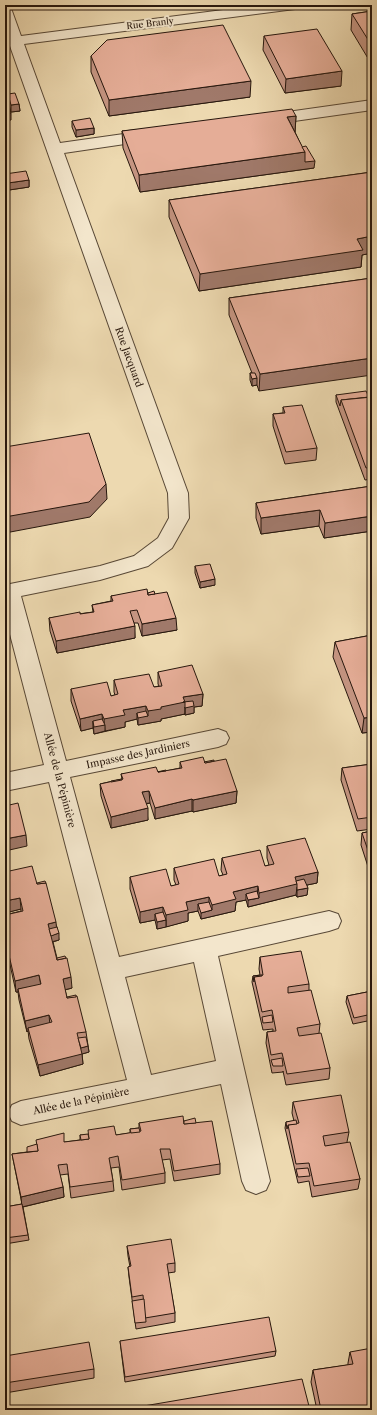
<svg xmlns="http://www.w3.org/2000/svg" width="377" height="1415" font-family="'Libre Caslon Text',serif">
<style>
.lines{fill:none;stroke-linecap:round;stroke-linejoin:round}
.minor-casing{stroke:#584836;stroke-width:2}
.minor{fill:#f3e6cc;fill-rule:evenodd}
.wall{fill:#c59582;stroke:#27170d}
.shaded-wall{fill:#a0796a;stroke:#27170d}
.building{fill:#e5ad97;stroke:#27170d}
.labels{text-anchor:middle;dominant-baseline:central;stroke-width:4;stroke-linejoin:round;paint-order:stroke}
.far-street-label{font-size:9px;fill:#27170d;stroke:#f3e6cc}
.street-label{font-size:10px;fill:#27170d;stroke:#f3e6cc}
</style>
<rect width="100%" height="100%" fill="#edd9b0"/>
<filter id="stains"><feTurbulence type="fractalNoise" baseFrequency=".005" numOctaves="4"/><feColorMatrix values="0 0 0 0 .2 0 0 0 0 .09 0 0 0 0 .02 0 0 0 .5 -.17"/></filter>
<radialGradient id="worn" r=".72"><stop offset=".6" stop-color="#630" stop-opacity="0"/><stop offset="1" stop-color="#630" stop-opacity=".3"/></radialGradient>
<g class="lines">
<g class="minor-casing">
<g id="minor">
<path d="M261,5h41l-2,3 -5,1 -271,35 36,99 92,-13 6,2 2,3 -2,3 -6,2 -88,13 124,340 1,25 -17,30 -24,18 -48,14 -79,16 45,165 152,-32 8,3 3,6 -3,6 -8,3 -148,30 49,180 210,-46 9,3 3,7 -3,7 -9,3 -111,25 52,225 -4,9 -10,4 -10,-4 -4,-9 -21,-97 -200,41 -9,-4 -4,-8 4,-8 9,-4 106,-21 -78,-298 -44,9v-18l39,-8 -39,-150v-30l95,-19 34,-10 24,-18 11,-20 -1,-25 -158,-447h-5v-8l2,-1 -2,-6v-24l5,1 2,3 9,25zM194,962l22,99 -65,14 -26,-98z"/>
<path d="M372,100v10l-106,15 -6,-2 -2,-3 2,-3 6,-2z"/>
</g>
</g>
<use href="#minor" class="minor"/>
</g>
<g class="wall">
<path d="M372,11v54l-21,-35 1,-16z"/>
<path d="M264,36l77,50 -56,7 -22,-43z"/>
<path d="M91,56l159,41 -141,19 -18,-44z"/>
<path d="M8,94l11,10 1,7 -9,1 -3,-11z"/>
<path d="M296,116l-1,16 7,15 12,21 -174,24 -17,-44 -1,-17z"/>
<path d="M72,121l22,7v6l-18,3 -4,-10z"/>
<path d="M372,172v81l-10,2 -1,12 -162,24 -30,-74v-17z"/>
<path d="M5,174l24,6v7l-20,3 -3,-9z"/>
<path d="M372,278l-113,113 -2,-6 -5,1 -2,-6v-7h2l-23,-58v-17z"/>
<path d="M336,395l36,3v81l-7,1 -29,-78z"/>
<path d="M283,407l34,41 -1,12 -31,4 -12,-38v-12l10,-1z"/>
<path d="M372,486v45l-48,7 -5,-12 -58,8 -5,-16v-15z"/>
<path d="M195,566l20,19 -15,3 -5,-15z"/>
<path d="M148,593l7,1 22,36 -35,6 -4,-13h-4l1,15 -78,15 -7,-22 -1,-13 44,-6 -1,-7 19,-4v-5z"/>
<path d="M372,635v97l-10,1 -29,-76 2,-15z"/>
<path d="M158,672l45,22 -1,12 -8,1v6l-9,2v-1l-24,5v2l-23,4 -1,-6 -12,3v5l-31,7 -1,-6 -12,3 -10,-30v-12l40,7 4,-1 -1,-3v-12l40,7 5,-1 -1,-2z"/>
<path d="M214,761l23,30 -1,12 -43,9 -1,-1 -37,8 -5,-16 -4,1 2,16 -37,8 -10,-32 -1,-12 22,-5 -1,-5 45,-3 14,-3v-6h24z"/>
<path d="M372,764v65l-15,2 -16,-51 1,-12z"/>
<path d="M372,831v48l-11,-34 1,-12z"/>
<path d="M267,846l51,26 -1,11 -10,2v10l-10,2 -1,-2 -48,12 -2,-7 -10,2 -1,9 -34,8 -3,-8 -10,2v8l-31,8 -2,-9 -15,3 -10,-34v-12l41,9 5,-1 -2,-5v-12l45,8 4,-1 -2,-5 1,-12 43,8 4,-1 -2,-7z"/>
<path d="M37,883l20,44 2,13 -6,2 4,16 15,30 -7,2 2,7 19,35 3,20 -7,2 1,10 -43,12 -11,-37 -1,-8 -1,1 -8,-32 -1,-8h-2l-11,-50v-27l16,-4v-2l-16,4z"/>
<path d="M260,957l49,27v6l11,34 -1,9 11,35 -1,11 -43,6 -3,-14v1l-11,1 -6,-30 1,-11 6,-1v-2l-10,1 -11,-48 1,-6 7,-1 -1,-6z"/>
<path d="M372,991v29l-19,4 -7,-22 1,-6z"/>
<path d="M293,1102l56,30 -2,10 13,37 -2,10 -46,8 -3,-16 -11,2 -13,-55 1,-6 8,-1 -2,-8z"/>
<path d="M184,1121l12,2 24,41v10l-46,7 -4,-22 -8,1 3,13v10l-43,7 -3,-23 -8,1 2,13 1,10 -43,7 -3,-24 -8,1 3,12 1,10 -41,10 6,33 -24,4v-37l17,-3 -10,-50 15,-2 38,-10 15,-2v-5h36l14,-2v-4l9,-1v-5z"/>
<path d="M127,1246l48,17v9l-7,1 7,40v9l-39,7 -7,-52 -1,-10h2l-2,-11z"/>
<path d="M120,1341l156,10 -1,5 -150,26z"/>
<path d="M350,1352l22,58h-55l-6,-28 2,-12 35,-5v-2z"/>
<path d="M5,1356l89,13v9l-89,15z"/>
</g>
<g class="shaded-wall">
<path d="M342,71l-1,15 -56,7 1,-14z"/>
<path d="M251,81l-1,16 -141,19v-16z"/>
<path d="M19,104l1,7 -9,1v-7z"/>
<path d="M11,113v7l-6,1v-7z"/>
<path d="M296,116l-1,16 -8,-15z"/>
<path d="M94,128v6l-18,3v-7z"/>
<path d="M305,152l10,9 -1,7 -174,24 -1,-17z"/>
<path d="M29,180v7l-20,3 -1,-7z"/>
<path d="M372,236v17l-10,2 -1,12 -162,24 1,-17 157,-35z"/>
<path d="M372,358v17l-113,16 1,-17z"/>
<path d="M257,378v7l-5,1v-7z"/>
<path d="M106,484l1,15 -17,18 -85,16v-16z"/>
<path d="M320,510l-1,16 -58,8v-16z"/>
<path d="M372,516v15l-48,7 1,-15z"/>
<path d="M215,579v6l-15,3v-6z"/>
<path d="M176,618l1,12 -35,6v-12z"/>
<path d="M135,626v12l-78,15 -1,-12z"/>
<path d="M203,694l-1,12 -8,1v6l-9,2v-8v7l-24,5v2l-23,4v-7l-1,-5v6l-12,3v5l-20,4 -1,-12 19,-9 23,-4v10h2v-5l13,-4 22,-10z"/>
<path d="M102,714l1,11h2v6l-11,3 -1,-13v7l-12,3 -1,-12z"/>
<path d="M372,717v15l-10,1 2,-15z"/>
<path d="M149,791l1,12 -8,1v-12z"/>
<path d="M237,791l-1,12 -43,9v-12z"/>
<path d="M192,799v12l-37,8v-11z"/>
<path d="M148,808v12l-37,8v-11z"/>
<path d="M26,835l1,11 -22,5v-12z"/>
<path d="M318,872l-1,11 -20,4 -1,8 -48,12v-7l11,-2v-5l36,-16z"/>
<path d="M258,886l-1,12 -11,-4v6l-10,2 -1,9 -34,8v-6l11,-3v-5l21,-13z"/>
<path d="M308,888l-1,7 -10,2v-7z"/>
<path d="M209,897v11l-11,-4v7l-10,2v8l-22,6v-12l20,-13z"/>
<path d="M20,898l1,11 -16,4v-12z"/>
<path d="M163,907v11l-8,-4v6l-15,3v-11z"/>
<path d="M166,920v7l-9,2v-7z"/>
<path d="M56,922l1,11 -7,2 -2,-11z"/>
<path d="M59,933v7l-8,2 -1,-6z"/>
<path d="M39,975l2,11 -23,3v3h-2l-1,-11z"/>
<path d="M71,977l1,11 -8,2 -1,-11z"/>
<path d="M49,1015l1,11 -22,2v3l-1,1 -2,-11z"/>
<path d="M88,1046l1,6 -7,2 1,10 -43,12 -2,-11 42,-17z"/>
<path d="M63,1187l1,10 -42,10 -1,-10z"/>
</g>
<g class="building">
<path d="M372,11v35l-20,-32z"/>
<path d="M223,25l28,56 -142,19 -18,-44 16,-16z"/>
<path d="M317,29l25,42 -56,8 -22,-43z"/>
<path d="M15,93l4,11 -8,1 -3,-11z"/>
<path d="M5,99h1l5,14 -6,1z"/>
<path d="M292,109l4,7 -9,1 18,35 -166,23 -17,-44z"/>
<path d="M90,118l4,10 -18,2 -4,-9z"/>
<path d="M306,146l9,15 -10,1v-10l-3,-5z"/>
<path d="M26,171l3,9 -21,3 -3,-9z"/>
<path d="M372,172v64l-15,3 6,11 -163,24 -31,-74z"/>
<path d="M372,278v80l-112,16 -31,-76z"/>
<path d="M250,373h5l2,5 -5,1z"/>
<path d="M366,391l3,6 -28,3 -1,6 -4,-11z"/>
<path d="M372,397v70l-6,1 -25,-68z"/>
<path d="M302,405l15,43 -31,4 -13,-38 12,-1 -2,-6z"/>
<path d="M89,433l17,51 -17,18 -84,15v-70z"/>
<path d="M372,486v30l-47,7 -5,-13 -59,8 -5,-15z"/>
<path d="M210,564l5,15 -15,3 -5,-16z"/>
<path d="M147,589l1,6 19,-3 9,26 -34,6 -5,-14 -7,1 5,15 -79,15 -7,-23 31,-6v2l14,-2 -2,-7 21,-4 -2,-5z"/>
<path d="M154,591l1,3 -7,1v-2z"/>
<path d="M372,635v82l-8,1 -29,-76z"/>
<path d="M192,665l11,29 -20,3 2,5 -24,5v2l-13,2 -2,-5 -23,4 2,5 -21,4 -2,-5 -22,5 -9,-30 36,-7 4,14 7,-2 -4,-14 35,-6 5,13 8,-1 -4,-14z"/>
<path d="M193,701l1,5 -9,2v-6h-2z"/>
<path d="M146,711l2,5 -10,2 -1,-5z"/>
<path d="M102,719l3,6 -11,2 -1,-6z"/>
<path d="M203,757l2,6 21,-4 11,32 -44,9 -1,-1 -37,9 -6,-17 -7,1 6,16 -37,9 -11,-33 23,-5 -2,-5 35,-7 2,5 24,-4 -2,-6z"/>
<path d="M214,760v1l-9,2 -1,-1z"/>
<path d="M372,764v53l-14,2 -16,-51z"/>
<path d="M166,770v1l-8,1z"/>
<path d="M122,779v1l-11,2v-1z"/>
<path d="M18,803l8,32 -21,4v-33z"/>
<path d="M372,831v31l-10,-29z"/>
<path d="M305,838l13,34 -23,5 2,7 -38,9 -1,-7 -25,6 3,7 -24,6 -3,-8 -23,5 2,8 -22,5 -3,-8 -23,5 -10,-35 36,-8 5,17 8,-2 -5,-16 40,-9 5,17 8,-2 -5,-16 38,-8 5,16 9,-2 -7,-18z"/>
<path d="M32,866l5,18 9,-1 10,39 -8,2 9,36 10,-2 4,19 -8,2 4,19 10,-2 9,36 -9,1 5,21 -44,11 -10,-37 24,-6 -3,-7 -24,6 -7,-32 23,-5 -2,-9 -24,6 -10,-43v-23l18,-4 -3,-13 -15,3v-29z"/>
<path d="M304,879l4,9 -11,2v-6l-1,-3z"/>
<path d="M45,881l1,2 -9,1v-1z"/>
<path d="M257,891l2,7 -11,2 -2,-6z"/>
<path d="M209,902l3,8 -11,3 -3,-9z"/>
<path d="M163,912l3,8 -9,2 -2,-8z"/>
<path d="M57,927l2,6 -8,3 -2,-7z"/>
<path d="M301,951l8,33 -21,3v6l23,-3 9,34 -23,4 2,8 22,-3 9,35 -43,6 -5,-21 -11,2 -4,-23 9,-1 -4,-21 -10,2 -8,-35 9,-2 -3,-18z"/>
<path d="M65,956l1,2 -9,2v-2z"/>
<path d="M262,975v1l-8,1v5l-1,-6z"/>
<path d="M372,991v23l-18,4 -7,-22z"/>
<path d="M76,995v2l-9,1v-1z"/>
<path d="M272,1015l1,7 -10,1 -1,-6z"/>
<path d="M86,1037l2,9 -7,2 -3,-10z"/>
<path d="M282,1058l1,8h-10l-2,-6z"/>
<path d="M341,1095l8,37 -26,4 2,10 25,-4 10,37 -46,7 -5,-23 -13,1 -8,-39 11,-2 -6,-21z"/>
<path d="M183,1116l1,8 28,-3 8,43 -46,7 -4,-22h-10l5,24 -43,7 -4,-24 -9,2 4,23 -43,6 -3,-23 -9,1 5,22 -42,10 -9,-43 26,-3 -2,-11 28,-7v9l25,-3 -1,-9 26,-4 2,9 25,-4 -2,-8z"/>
<path d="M195,1118l1,5 -12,1v-3z"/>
<path d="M296,1120l1,4 -9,1 -1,4 -1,-7z"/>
<path d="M139,1128l1,4 -9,1 -1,-4z"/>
<path d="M88,1134l1,5 -8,1 -1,-5z"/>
<path d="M37,1144l1,7 -11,1v-5z"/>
<path d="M308,1168l2,8 -12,1 -2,-8z"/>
<path d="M22,1204l6,31 -23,3v-31z"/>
<path d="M171,1239l4,24 -8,1 8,49 -30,5 -2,-23 -11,2 -4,-30 3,-1 -4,-20z"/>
<path d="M144,1299l2,23 -11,1 -3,-22z"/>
<path d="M269,1317l7,34 -151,26 -5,-36z"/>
<path d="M89,1342l5,27 -89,14v-27z"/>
<path d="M372,1348v62h-51l-8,-40 40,-6 -3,-12z"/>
<path d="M302,1379l8,31h-178v-2z"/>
</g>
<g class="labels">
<g class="far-street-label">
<text transform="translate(150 23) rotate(-7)">Rue Branly</text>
</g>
<g class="street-label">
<text transform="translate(129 357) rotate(70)">Rue Jacquard</text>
<text transform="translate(138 754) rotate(-12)">Impasse des Jardiniers</text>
<text transform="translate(60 780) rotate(75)">Allée de la Pépinière</text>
<text transform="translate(81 1101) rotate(-12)">Allée de la Pépinière</text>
</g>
</g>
<rect width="377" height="1415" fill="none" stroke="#edd9b0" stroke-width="20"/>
<rect x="6" y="6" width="365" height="1403" fill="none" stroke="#27170d" stroke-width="2"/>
<rect x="10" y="10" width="357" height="1395" fill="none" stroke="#27170d"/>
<rect width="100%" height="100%" filter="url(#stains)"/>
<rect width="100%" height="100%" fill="url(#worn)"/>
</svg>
